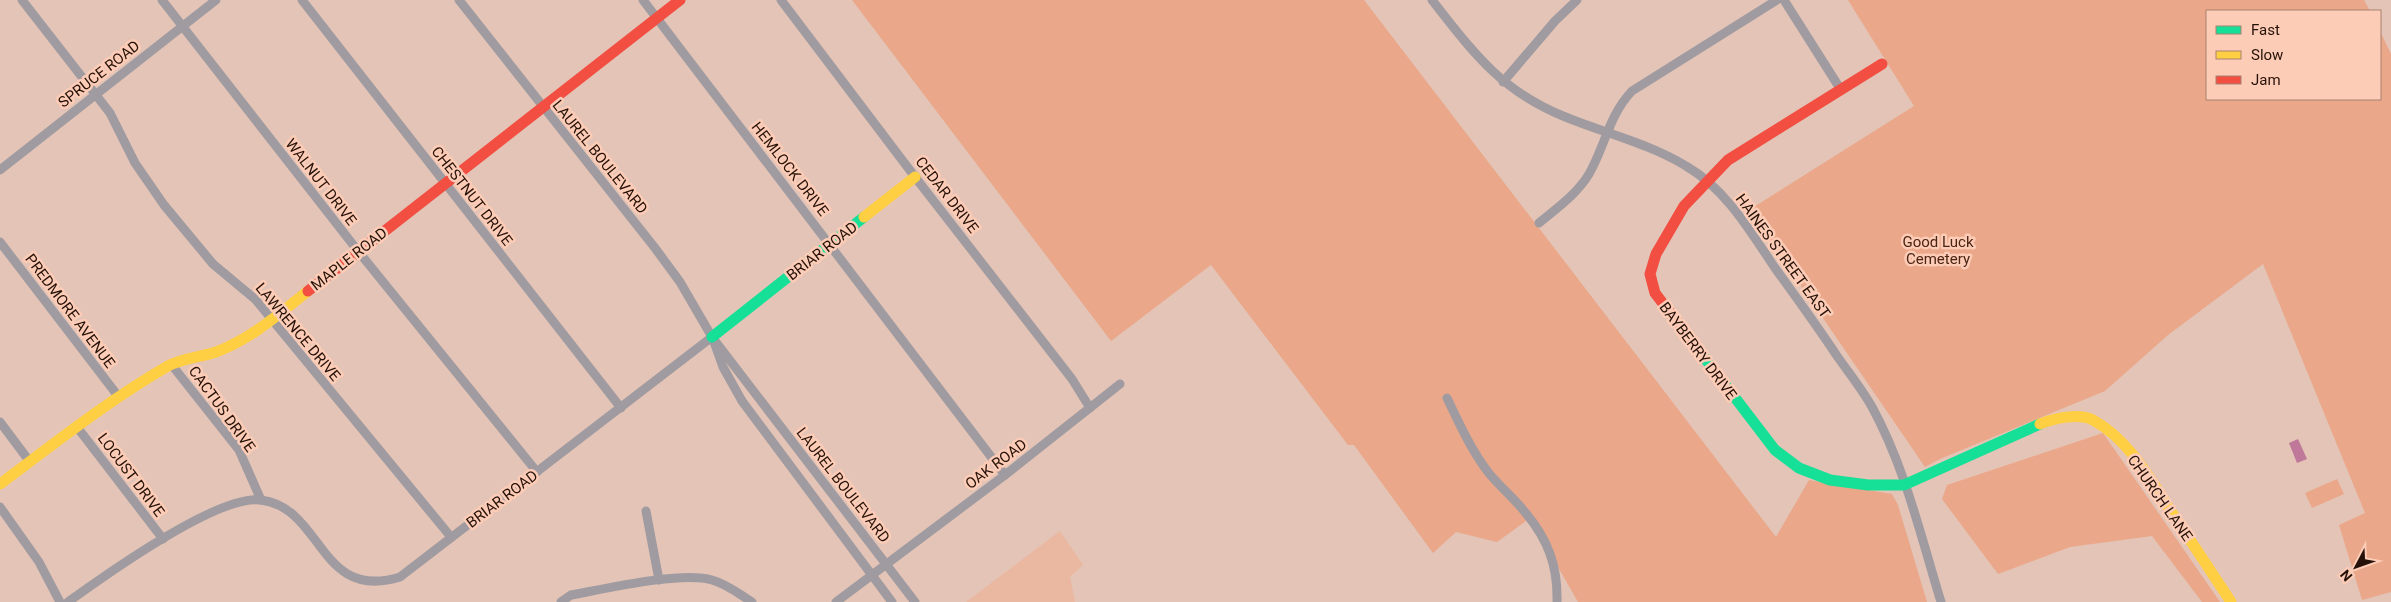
<svg xmlns="http://www.w3.org/2000/svg" width="2391" height="602" font-family="Roboto,sans-serif">
<style>
.built{fill:#eab7a1}
.green{fill:#eaa789}
.water{fill:#bf7899}
.lines{fill:none;stroke-linecap:round;stroke-linejoin:round}
.street{stroke:#a09ba0;stroke-width:9}
.fast{stroke:#16e098;stroke-width:11}
.slow{stroke:#ffcf43;stroke-width:11}
.jam{stroke:#f24e42;stroke-width:11}
.labels{text-anchor:middle;dominant-baseline:central;stroke-width:5;stroke-linejoin:round;paint-order:stroke}
.street-label{font-size:15px;fill:#251107;stroke:#fdccb7}
.park-label{font-size:15px;fill:#4b2513;stroke:#fdccb7}
</style>
<rect width="100%" height="100%" fill="#e3c4b6"/>
<path class="built" d="M1060,531l23,34 -13,12 5,25h-109z"/>
<g class="green">
<path d="M852,0h512l412,537 33,-57 83,14 6,11 29,97h-349l-48,-84 -33,24 -41,-10 -23,21 -79,-108h-6l-137,-180 -100,76z"/>
<path d="M1848,0h516l6,11h-163v88h173v-68l11,23v538l-29,8 -23,-75 26,-12 -102,-249 -95,71 -63,56 -165,68 -15,8 -176,-257 165,-104z"/>
<path d="M2103,433l117,169h-18l-50,-66 -82,11 -72,27 -56,-75 5,-14z"/>
<path d="M2337,479l7,15 -32,14 -7,-15z"/>
</g>
<path class="water" d="M2298,439l9,20 -10,4 -8,-20z"/>
<g class="lines">
<g class="street">
<path d="M22,0l88,113 25,50 29,42 49,59 42,35 196,238"/>
<path d="M162,0l196,251 179,221"/>
<path d="M302,0l319,408"/>
<path d="M459,0l196,248 25,34 32,55 203,265"/>
<path d="M643,0l362,475"/>
<path d="M781,0l134,177 157,202 18,29"/>
<path d="M1432,0c40,51 69,91 131,116 41,17 85,27 123,50 40,23 64,65 89,102 21,29 42,58 62,88 12,17 25,33 35,51 33,60 49,130 69,195"/>
<path d="M1784,0l57,90"/>
<path d="M1503,82l52,-61 22,-21"/>
<path d="M0,170l216,-170"/>
<path d="M1539,223c18,-15 38,-29 50,-49 16,-28 20,-59 43,-83l145,-91"/>
<path d="M0,242l118,154"/>
<path d="M713,339l10,28 19,34 150,201"/>
<path d="M171,364l68,86 22,50"/>
<path d="M1447,398c12,25 24,52 41,74 11,14 25,25 36,39 24,28 34,55 33,91"/>
<path d="M0,422l30,40"/>
<path d="M77,427l86,112"/>
<path d="M0,507l39,55 21,40"/>
<path d="M646,511l13,69"/>
<path d="M68,602c36,-26 150,-108 193,-102 63,8 57,102 139,77l312,-240"/>
<path d="M561,602l10,-7c33,-6 110,-24 141,-15 15,4 27,14 40,22"/>
<path d="M836,602l169,-127 115,-91"/>
</g>
<g class="fast">
<path d="M1684,331l91,119 24,18 31,12 38,5h36l136,-61"/>
<path d="M712,337l152,-120"/>
</g>
<g class="slow">
<path d="M864,217l51,-40"/>
<path d="M2040,424c14,-6 39,-11 53,-4 37,20 59,62 81,96 19,28 38,57 57,86"/>
<path d="M0,484c55,-41 109,-84 168,-118 14,-8 33,-9 48,-14 35,-13 63,-38 92,-61"/>
</g>
<g class="jam">
<path d="M308,291l372,-291"/>
<path d="M1684,331l-29,-38 -5,-19 6,-20 28,-48 44,-46 154,-96"/>
</g>
</g>
<g class="labels">
<g class="street-label">
<text transform="translate(99 74) rotate(-38)">SPRUCE ROAD</text>
<text transform="translate(600 157) rotate(51)">LAUREL BOULEVARD</text>
<text transform="translate(790 169) rotate(52)">HEMLOCK DRIVE</text>
<text transform="translate(321 182) rotate(52)">WALNUT DRIVE</text>
<text transform="translate(947 195) rotate(52)">CEDAR DRIVE</text>
<text transform="translate(472 196) rotate(52)">CHESTNUT DRIVE</text>
<text transform="translate(822 251) rotate(-38)">BRIAR ROAD</text>
<text transform="translate(1783 256) rotate(54)">HAINES STREET EAST</text>
<text transform="translate(349 259) rotate(-38)">MAPLE ROAD</text>
<text transform="translate(70 311) rotate(53)">PREDMORE AVENUE</text>
<text transform="translate(298 332) rotate(50)">LAWRENCE DRIVE</text>
<text transform="translate(1698 351) rotate(53)">BAYBERRY DRIVE</text>
<text transform="translate(222 409) rotate(54)">CACTUS DRIVE</text>
<text transform="translate(996 464) rotate(-37)">OAK ROAD</text>
<text transform="translate(131 475) rotate(53)">LOCUST DRIVE</text>
<text transform="translate(843 485) rotate(52)">LAUREL BOULEVARD</text>
<text transform="translate(2160 498) rotate(55)">CHURCH LANE</text>
<text transform="translate(502 499) rotate(-37)">BRIAR ROAD</text>
</g>
<g class="park-label">
<text x="1938" y="242">Good Luck<tspan x="1938" dy="17">Cemetery</tspan></text>
</g>
</g>
<rect x="2206" y="10" width="175" height="90" fill="#fdccb7" stroke="#a78171"/>
<rect x="2216" y="26" width="25" height="8" fill="#16e098" stroke="#a78171"/>
<text x="2251" y="35" font-size="15" fill="#251107">Fast</text>
<rect x="2216" y="51" width="25" height="8" fill="#ffcf43" stroke="#a78171"/>
<text x="2251" y="60" font-size="15" fill="#251107">Slow</text>
<rect x="2216" y="76" width="25" height="8" fill="#f24e42" stroke="#a78171"/>
<text x="2251" y="85" font-size="15" fill="#251107">Jam</text>
<g transform="translate(2356 567) rotate(229)" stroke="#fdccb7" stroke-width="4" paint-order="stroke">
<path d="M0-4L9 19L0 12L-9 19Z" fill="#251107"/>
<text y="-8" font-size="14" font-weight="bold" text-anchor="middle" fill="#251107">N</text>
</g>
</svg>
